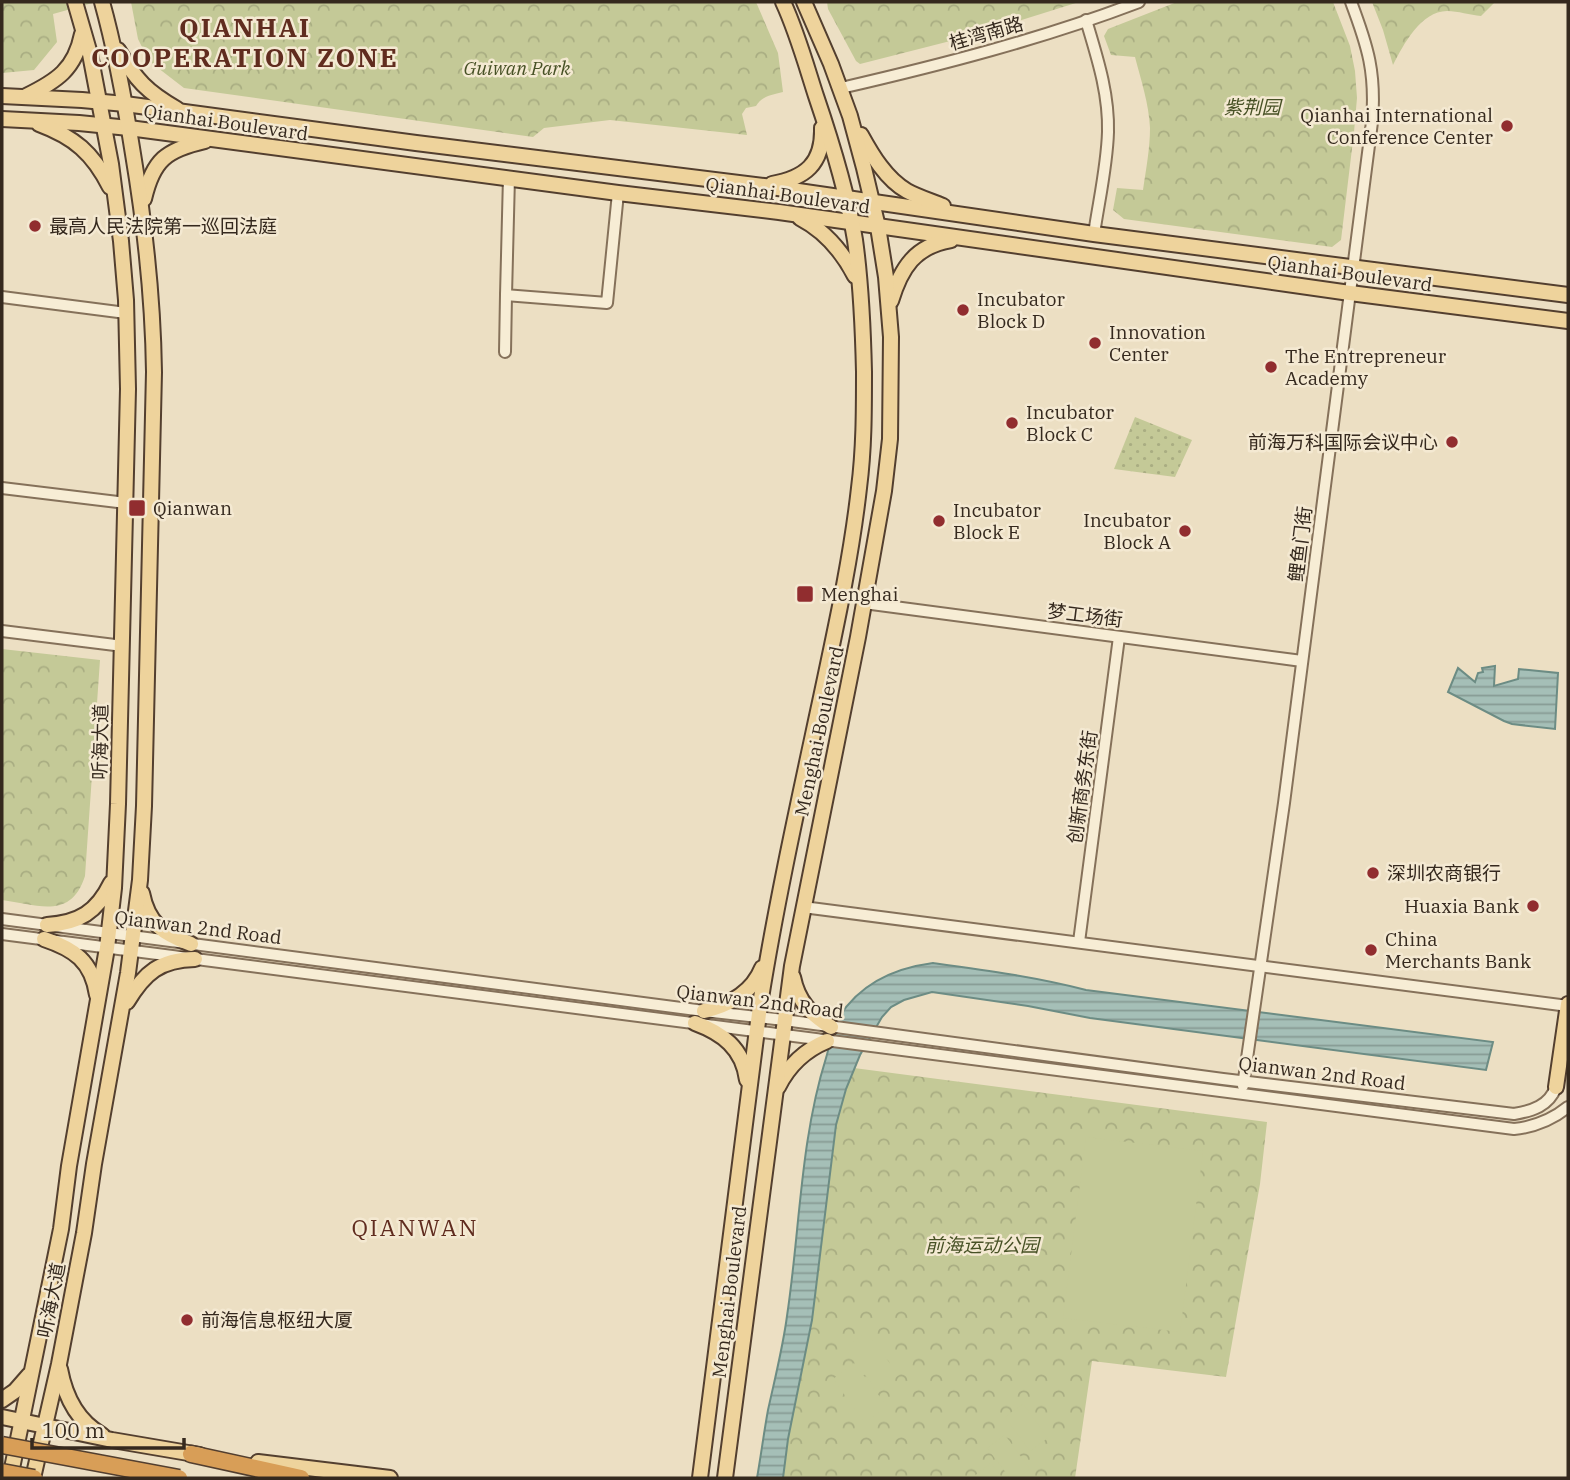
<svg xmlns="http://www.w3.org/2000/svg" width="1570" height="1480" font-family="'IBM Plex Serif','Noto Sans SC',serif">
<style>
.grass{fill:url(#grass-dots)}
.park{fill:url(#park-crowns)}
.pitch{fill:#c4c997}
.water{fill:url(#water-rules);stroke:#6c8c84;stroke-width:2}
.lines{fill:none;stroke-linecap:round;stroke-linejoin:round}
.minor-casing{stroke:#85715a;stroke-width:14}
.major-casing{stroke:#533f2f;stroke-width:18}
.highway-casing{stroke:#533f2f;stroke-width:19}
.minor{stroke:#f7edd5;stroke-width:10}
.major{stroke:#eed39c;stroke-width:14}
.highway{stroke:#d89e57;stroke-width:16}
.highway-bridge-casing{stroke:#533f2f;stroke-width:19;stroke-linecap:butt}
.highway-bridge{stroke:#d89e57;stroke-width:16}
.poi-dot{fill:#912d2f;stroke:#f4e9d2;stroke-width:2.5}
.labels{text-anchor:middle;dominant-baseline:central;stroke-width:5;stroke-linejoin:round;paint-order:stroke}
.street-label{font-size:19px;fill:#35291e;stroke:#f4e9d2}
.park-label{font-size:19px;font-style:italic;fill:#475125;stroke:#f4e9d2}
.poi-label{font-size:19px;fill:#35291e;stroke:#f4e9d2;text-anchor:start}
.quarter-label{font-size:23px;letter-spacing:2px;fill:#602c1f;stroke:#f4e9d2}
.district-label{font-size:26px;font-weight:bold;letter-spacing:2px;fill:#602c1f;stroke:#f4e9d2}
</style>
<defs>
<pattern id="grass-dots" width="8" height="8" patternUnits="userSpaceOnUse" patternTransform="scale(1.75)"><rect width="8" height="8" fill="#c4c997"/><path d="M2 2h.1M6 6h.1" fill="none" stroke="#a9ad82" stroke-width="1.8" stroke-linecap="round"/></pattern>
<pattern id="park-crowns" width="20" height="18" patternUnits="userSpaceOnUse" patternTransform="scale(1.75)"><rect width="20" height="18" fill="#c4c997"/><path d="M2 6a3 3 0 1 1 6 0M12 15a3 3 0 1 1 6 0" fill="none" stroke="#a9ad82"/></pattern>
<pattern id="water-rules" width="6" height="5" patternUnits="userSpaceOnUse" patternTransform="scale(1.75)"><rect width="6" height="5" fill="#a5bfb7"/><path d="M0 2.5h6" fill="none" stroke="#879b94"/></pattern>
</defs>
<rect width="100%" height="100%" fill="#ecdfc3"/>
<path class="grass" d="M1135,417l57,23 -17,37 -61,-8z"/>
<g class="park">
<path d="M2,2h94l-43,12 4,28 -23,28 -32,3z"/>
<path d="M131,2h625l22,51 5,39c-12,3 -21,4 -27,14l-10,2 -4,6 5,21 -137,-15 -66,8 -11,9 -349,-49 -35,-27 -11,-22z"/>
<path d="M827,2h252l-109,34 -110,28 -4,-3 -28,-52z"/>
<path d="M1177,2h156l17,44 5,25 2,27 -3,34 -13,108 -9,7 -208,-28 -11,-9 4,-22 26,2c3,-21 7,-41 7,-62 -1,-24 -9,-48 -15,-71l-24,-2 -7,-19 4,-7z"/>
<path d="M1372,2h123l-14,14c-11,-1 -23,-5 -34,-5 -26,0 -44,34 -54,54l-10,-35z"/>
<path d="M2,649l98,11 -15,216c-14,44 -47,29 -83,24z"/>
<path d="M854,1068l413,54 -7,62 -34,193 -134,-16 -17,117h-292l5,-39 24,-119 24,-195 5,-22z"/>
</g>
<g class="pitch">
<path d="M1086,1137l117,14 -23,181 -117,-14z"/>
<path d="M866,1332l33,43 -22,16 -32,-43z"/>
<path d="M854,1363l33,43 -22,17 -32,-44z"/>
<path d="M1023,1404l25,34 -18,13 -25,-34z"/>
<path d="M1005,1435l25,34 -12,9h-8l-23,-30z"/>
<path d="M991,1463l11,15h-28l-1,-1z"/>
</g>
<g class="water">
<path d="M1495,666l-1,20 24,-7 1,-10 39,4 -3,56 -43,-5 -8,-3 -56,-29 10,-24 17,14 3,-9 5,-1 -1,-4z"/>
<path d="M933,963c51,7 103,14 153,27l407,52 -7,28 -396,-52 -62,-12 -96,-14 -28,8 -13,7 -9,10 -22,38 -14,34 -10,36 -24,195 -24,119 -5,39h-26c4,-23 7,-46 11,-68 7,-32 15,-63 19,-94 13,-86 13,-175 39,-258 4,-13 6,-30 13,-41 21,-33 56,-49 94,-54z"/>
</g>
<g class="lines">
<g class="minor-casing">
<g id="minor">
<path d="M1086,20c11,37 23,73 22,112 -1,34 -9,68 -14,102"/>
<path d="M841,88c100,-23 201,-49 298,-86"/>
<path d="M509,177l-3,118 101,8 11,-110"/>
<path d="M2,297l124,16"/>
<path d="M505,352l1,-57"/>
<path d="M2,488l124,15"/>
<path d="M864,603l438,58"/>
<path d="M2,631l121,15"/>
<path d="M803,907l765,99"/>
<path d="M2,919l702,92 80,9 439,59 291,35c18,-3 35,-8 42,-27"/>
<path d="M2,934l1512,195c20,-2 38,-9 54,-22"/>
<path d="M1079,942l40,-305"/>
<path d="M1243,1086l41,-283 88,-681c4,-49 -4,-75 -21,-120"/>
</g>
</g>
<g class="major-casing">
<g id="major">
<path d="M118,50c18,30 29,42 59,59"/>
<path d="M2,96l80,4 43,4 291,39 348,43 330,48 474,61"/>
<path d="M26,96c31,-15 49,-27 56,-62"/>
<path d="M2,119l77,4 50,5 489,65 161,19 571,81 218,28"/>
<path d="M39,124c35,13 54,29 71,63"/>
<path d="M861,135c11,20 25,44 46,56 11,6 24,10 36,15"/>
<path d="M772,184c33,-6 51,-20 50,-56"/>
<path d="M144,199c9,-39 22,-49 61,-58"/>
<path d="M800,218c25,13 42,33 55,58"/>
<path d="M891,301c10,-33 24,-55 60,-61"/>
<path d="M142,893c6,31 22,41 49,51"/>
<path d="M47,925c32,-2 50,-13 64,-42"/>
<path d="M44,939c30,10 48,22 53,56"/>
<path d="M793,977c5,25 18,37 38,50"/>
<path d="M127,1002c18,-30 33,-42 68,-43"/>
<path d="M704,1011c25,-6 48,-18 58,-43"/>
<path d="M695,1023c27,10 48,25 52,57"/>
<path d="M778,1087c11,-22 27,-37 49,-46"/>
<path d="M1556,1087l12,-83"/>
<path d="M60,1369c5,27 17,52 42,66"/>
<path d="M2,1400l13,-9 14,-16"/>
<path d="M2,1417l110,23 88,15"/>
<path d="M258,1462l132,16"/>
<path d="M10,1478l51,-249 8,-63 38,-218 7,-60 4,-84 10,-415 -2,-89 -5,-59 -10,-77 -21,-110 -15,-52"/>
<path d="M33,1478l26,-114 25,-131 10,-69 34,-191 12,-93 4,-74 10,-434c-1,-73 -9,-146 -21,-218 -8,-51 -17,-102 -31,-152"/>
<path d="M700,1478l61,-480c16,-99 38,-198 59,-296 15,-71 31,-142 39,-214 5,-39 5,-77 5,-116 -1,-44 -3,-89 -9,-132 -8,-49 -23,-97 -39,-144 -10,-31 -19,-64 -33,-94"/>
<path d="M725,1478l67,-512 66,-329 26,-146 6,-52 1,-102 -5,-60 -8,-50 -14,-59 -14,-52 -19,-52 -27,-62"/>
</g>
</g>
<g class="highway-casing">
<path id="highway" d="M191,1454l110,24"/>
</g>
<use href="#minor" class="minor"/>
<use href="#major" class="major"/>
<use href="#highway" class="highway"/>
<g class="highway-bridge-casing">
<g id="highway-bridge">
<path d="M2,1445l177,33"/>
<path d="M2,1472l32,6"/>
</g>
</g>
<use href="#highway-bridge" class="highway-bridge"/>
</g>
<g class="poi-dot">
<circle cx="1507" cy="126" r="7"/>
<circle cx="35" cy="226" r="7"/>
<circle cx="963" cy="310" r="7"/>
<circle cx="1095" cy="343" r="7"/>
<circle cx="1271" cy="367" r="7"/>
<circle cx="1012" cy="423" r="7"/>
<circle cx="1452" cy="442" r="7"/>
<rect x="128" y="499" width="18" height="18" rx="3.5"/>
<circle cx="939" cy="521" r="7"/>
<circle cx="1185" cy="531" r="7"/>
<rect x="796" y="585" width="18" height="18" rx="3.5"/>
<circle cx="1373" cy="873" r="7"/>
<circle cx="1533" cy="906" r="7"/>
<circle cx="1371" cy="950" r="7"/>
<circle cx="187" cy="1320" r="7"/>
</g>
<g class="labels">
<g class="street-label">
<text transform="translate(986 33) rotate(-16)">桂湾南路</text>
<text transform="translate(226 122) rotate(8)">Qianhai Boulevard</text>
<text transform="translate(788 195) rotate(8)">Qianhai Boulevard</text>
<text transform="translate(1350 273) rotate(8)">Qianhai Boulevard</text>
<text transform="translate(1300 544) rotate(-83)">鲤鱼门街</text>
<text transform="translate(1085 615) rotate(7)">梦工场街</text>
<text transform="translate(819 731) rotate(-78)">Menghai Boulevard</text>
<text transform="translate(100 742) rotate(-89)">听海大道</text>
<text transform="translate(1082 787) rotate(-82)">创新商务东街</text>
<text transform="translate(198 927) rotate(7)">Qianwan 2nd Road</text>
<text transform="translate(760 1001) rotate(7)">Qianwan 2nd Road</text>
<text transform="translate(1322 1073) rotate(7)">Qianwan 2nd Road</text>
<text transform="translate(729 1292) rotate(-83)">Menghai Boulevard</text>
<text transform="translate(51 1300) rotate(-79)">听海大道</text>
</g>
<g class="park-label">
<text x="517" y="68">Guiwan Park</text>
<text x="1252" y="107">紫荆园</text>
<text x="982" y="1245">前海运动公园</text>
</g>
<g class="poi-label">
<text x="1493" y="115" text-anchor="end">Qianhai International<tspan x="1493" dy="22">Conference Center</tspan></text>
<text x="49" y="226">最高人民法院第一巡回法庭</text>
<text x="977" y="299">Incubator<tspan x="977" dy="22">Block D</tspan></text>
<text x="1109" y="332">Innovation<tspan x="1109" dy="22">Center</tspan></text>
<text x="1285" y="356">The Entrepreneur<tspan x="1285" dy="22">Academy</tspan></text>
<text x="1026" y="412">Incubator<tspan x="1026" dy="22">Block C</tspan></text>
<text x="1438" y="442" text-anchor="end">前海万科国际会议中心</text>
<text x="153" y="508">Qianwan</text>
<text x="953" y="510">Incubator<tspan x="953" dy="22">Block E</tspan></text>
<text x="1171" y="520" text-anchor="end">Incubator<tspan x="1171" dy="22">Block A</tspan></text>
<text x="821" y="594">Menghai</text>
<text x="1387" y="873">深圳农商银行</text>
<text x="1519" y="906" text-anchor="end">Huaxia Bank</text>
<text x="1385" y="939">China<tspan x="1385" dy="22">Merchants Bank</tspan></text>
<text x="201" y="1320">前海信息枢纽大厦</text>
</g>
<g class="quarter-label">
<text x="415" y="1227">QIANWAN</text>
</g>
<g class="district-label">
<text x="245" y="27">QIANHAI<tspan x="245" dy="30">COOPERATION ZONE</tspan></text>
</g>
</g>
<rect width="1570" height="1480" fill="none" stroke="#35291e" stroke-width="7"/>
<path d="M32 1438v10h152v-10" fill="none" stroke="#35291e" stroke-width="3.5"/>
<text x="42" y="1438" font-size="21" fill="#35291e" stroke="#f4e9d2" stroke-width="5" paint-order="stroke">100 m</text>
</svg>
